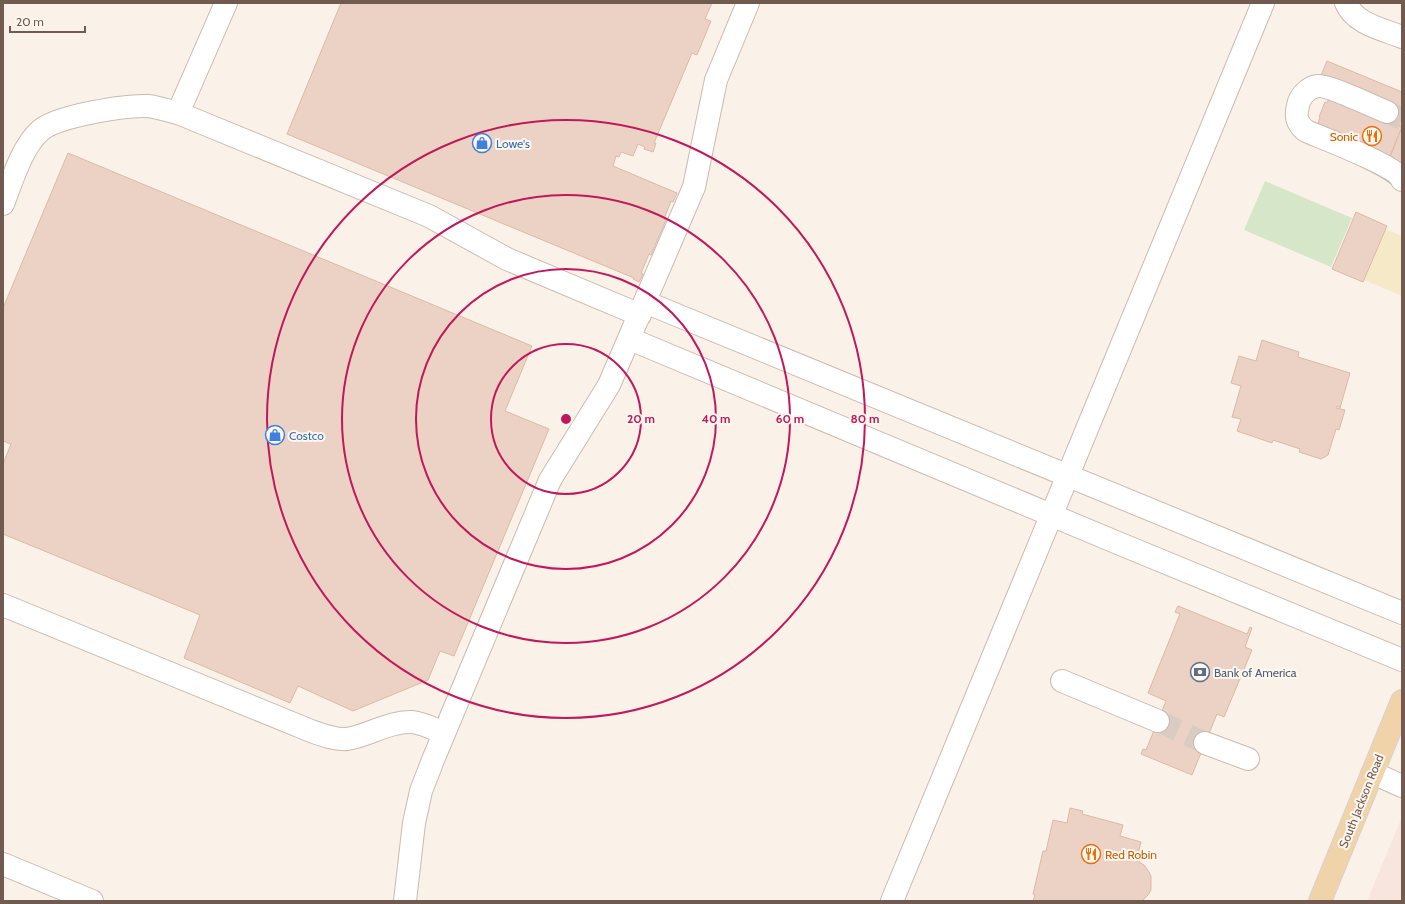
<svg xmlns="http://www.w3.org/2000/svg" width="1405" height="904" font-family="Cabin,sans-serif">
<style>
.commercial{fill:#f8e5de}
.green{fill:#d6e6c9}
.sand{fill:#f5e9c8}
.building{fill:#ecd2c4;stroke:#dcb9a6}
.lines{fill:none;stroke-linecap:round;stroke-linejoin:round}
.minor-tunnel{stroke:#d8ccc3;stroke-width:22;stroke-dasharray:22 11;stroke-linecap:butt}
.minor-casing{stroke:#cbbab0;stroke-width:24}
.major-casing{stroke:#d7d1ce;stroke-width:24}
.minor{stroke:#fff;stroke-width:22}
.major{stroke:#f0d3a9;stroke-width:22}
.ring{fill:none;stroke:#c2185b;stroke-width:2}
.labels{text-anchor:middle;dominant-baseline:central;stroke-width:4;stroke-linejoin:round;paint-order:stroke}
.food-label{font-size:12px;fill:#c56008;stroke:#fdf7ef;text-anchor:end}
.shop-label{font-size:12px;fill:#366cbe;stroke:#fdf7ef;text-anchor:start}
.service-label{font-size:12px;fill:#4e5e75;stroke:#fdf7ef;text-anchor:start}
.street-label{font-size:12px;fill:#715a50;stroke:#fdf7ef}
.centre{fill:#c2185b;stroke:#fdf7ef;stroke-width:2}
.ring-label{font-size:12px;text-anchor:middle;font-weight:bold;fill:#c2185b;stroke:#fdf7ef;stroke-width:4;stroke-linejoin:round;paint-order:stroke}
</style>
<rect width="100%" height="100%" fill="#faf2e9"/>
<path class="commercial" d="M1402,817v84h-35z"/>
<path class="green" d="M1265,181l87,37 -21,49 -87,-37z"/>
<path class="sand" d="M1386,229l16,7v60l-38,-16z"/>
<g class="building">
<path d="M341,3h371l-7,16 6,2 -14,34 -5,-2 -38,90h2l-3,9 -9,-3 1,-2 -7,-3 -5,12 -12,-4 -2,5 -3,-1 -3,10 64,27 -4,9 -2,-1 -7,18 2,1 -15,35 -2,-1 -8,19 2,1 -4,8 -6,-3 1,-1 -347,-144z"/>
<path d="M1327,61l75,31v35l-18,-7 -65,-40z"/>
<path d="M1330,96l72,31 -15,37 -25,-10 4,-10 -48,-20 2,-7h-1l6,-15 2,1z"/>
<path d="M1402,127v43l-15,-6z"/>
<path d="M68,153l464,193 -27,65 44,18 -95,227 -14,-5 -12,29 -75,31 -55,-25 -8,17 -106,-45 16,-43 -197,-81v-70l8,-20 -8,-3v-133z"/>
<path d="M1356,212l31,14 -24,56 -31,-13z"/>
<path d="M1262,340l37,12 -1,5 52,16 -10,35 -3,-2 -1,2 9,2 -6,20 -3,-1 -8,26 -7,4 -22,-7 1,-3 -27,-9 -1,3 -35,-12 4,-12 -9,-2 9,-31 -10,-3 8,-27 17,5z"/>
<path d="M1178,606l69,28 3,-7 2,1 -7,19 7,3 -28,67 -7,-3 -25,61 -51,-21 2,-5 3,1 20,-49 -18,-8 32,-79 -5,-2z"/>
<path d="M1070,808l13,3 -1,3 41,11 -3,11 21,6 -3,12 3,1 -2,7 5,3 5,7 2,4v14l-3,5 -6,6h-109l2,-6 -2,-1 10,-43h3l7,-31 14,3z"/>
</g>
<g class="lines">
<g class="minor-tunnel">
<path d="M1387,112l15,7"/>
<path d="M1158,721l47,22"/>
</g>
<g class="minor-casing">
<g id="minor">
<path d="M1346,3c9,21 36,26 56,34"/>
<path d="M1387,112c-13,-5 -58,-27 -69,-26 -10,1 -19,11 -20,20 -3,11 -1,18 8,25 16,7 91,35 96,49"/>
<path d="M178,113l48,-110"/>
<path d="M3,204c9,-23 19,-58 38,-74 17,-14 84,-25 107,-24 10,1 20,5 30,7l251,103 78,43 133,56"/>
<path d="M645,302l757,311"/>
<path d="M630,339l488,204 284,117"/>
<path d="M3,605l308,126c11,4 24,9 36,8 21,-3 42,-18 65,-17 11,1 22,7 32,11"/>
<path d="M1062,681l96,40"/>
<path d="M1205,743l43,16"/>
<path d="M1373,773l29,13"/>
<path d="M3,864l89,37"/>
<path d="M405,901l9,-78 7,-32 12,-31 117,-280 59,-95 85,-198 22,-107 32,-77"/>
<path d="M892,901l371,-898"/>
</g>
</g>
<g class="major-casing">
<path id="major" d="M1320,901l82,-200"/>
</g>
<use href="#minor" class="minor"/>
<use href="#major" class="major"/>
</g>
<g class="ring">
<circle cx="566" cy="419" r="75"/>
<circle cx="566" cy="419" r="150"/>
<circle cx="566" cy="419" r="224"/>
<circle cx="566" cy="419" r="299"/>
</g>
<defs>
<g id="restaurant-ring" transform="scale(1)"><circle r="9.5" fill="#fdf7ef" stroke="#e8710a" stroke-width="1.5"/><path d="M-5-6h1v4h1v-4h1v4h1v-4h1v5L-1.5 .5V6h-2V.5L-5-1ZM5-6V6H3V1.5H1.5Q1.5-4 5-6Z" fill="#e8710a"/></g>
<g id="shop-ring" transform="scale(1)"><circle r="9.5" fill="#fdf7ef" stroke="#3f7fe0" stroke-width="1.5"/><path d="M-5-2.5h2.3a2.7 3.5 0 0 1 5.4 0H5L5.5 6h-11ZM-1.5-2.5h3a1.5 2.3 0 0 0-3 0Z" fill="#3f7fe0"/></g>
<g id="bank-ring" transform="scale(1)"><circle r="9.5" fill="#fdf7ef" stroke="#5c6f8a" stroke-width="1.5"/><path d="M-6-4H6V4H-6ZM0-2.3a2.3 2.3 0 1 0 0 4.6a2.3 2.3 0 1 0 0-4.6Z" fill="#5c6f8a"/></g>
</defs>
<g fill-rule="evenodd">
<use href="#restaurant-ring" x="1372" y="136"/>
<use href="#shop-ring" x="482" y="143"/>
<use href="#shop-ring" x="275" y="435"/>
<use href="#bank-ring" x="1200" y="672"/>
<use href="#restaurant-ring" x="1091" y="854"/>
</g>
<g class="labels">
<g class="food-label">
<text x="1358" y="136">Sonic</text>
<text x="1105" y="854" text-anchor="start">Red Robin</text>
</g>
<g class="shop-label">
<text x="496" y="143">Lowe's</text>
<text x="289" y="435">Costco</text>
</g>
<g class="service-label">
<text x="1214" y="672">Bank of America</text>
</g>
<g class="street-label">
<text transform="translate(1361 801) rotate(-68)">South Jackson Road</text>
</g>
</g>
<circle cx="566" cy="419" r="6" class="centre"/>
<g class="ring-label">
<text x="641" y="423">20 m</text>
<text x="716" y="423">40 m</text>
<text x="790" y="423">60 m</text>
<text x="865" y="423">80 m</text>
</g>
<rect width="1405" height="904" fill="none" stroke="#715a50" stroke-width="8"/>
<path d="M10 26v6h75v-6" fill="none" stroke="#715a50" stroke-width="2"/>
<text x="16" y="26" font-size="12" fill="#715a50" stroke="#fdf7ef" stroke-width="3" paint-order="stroke">20 m</text>
</svg>
